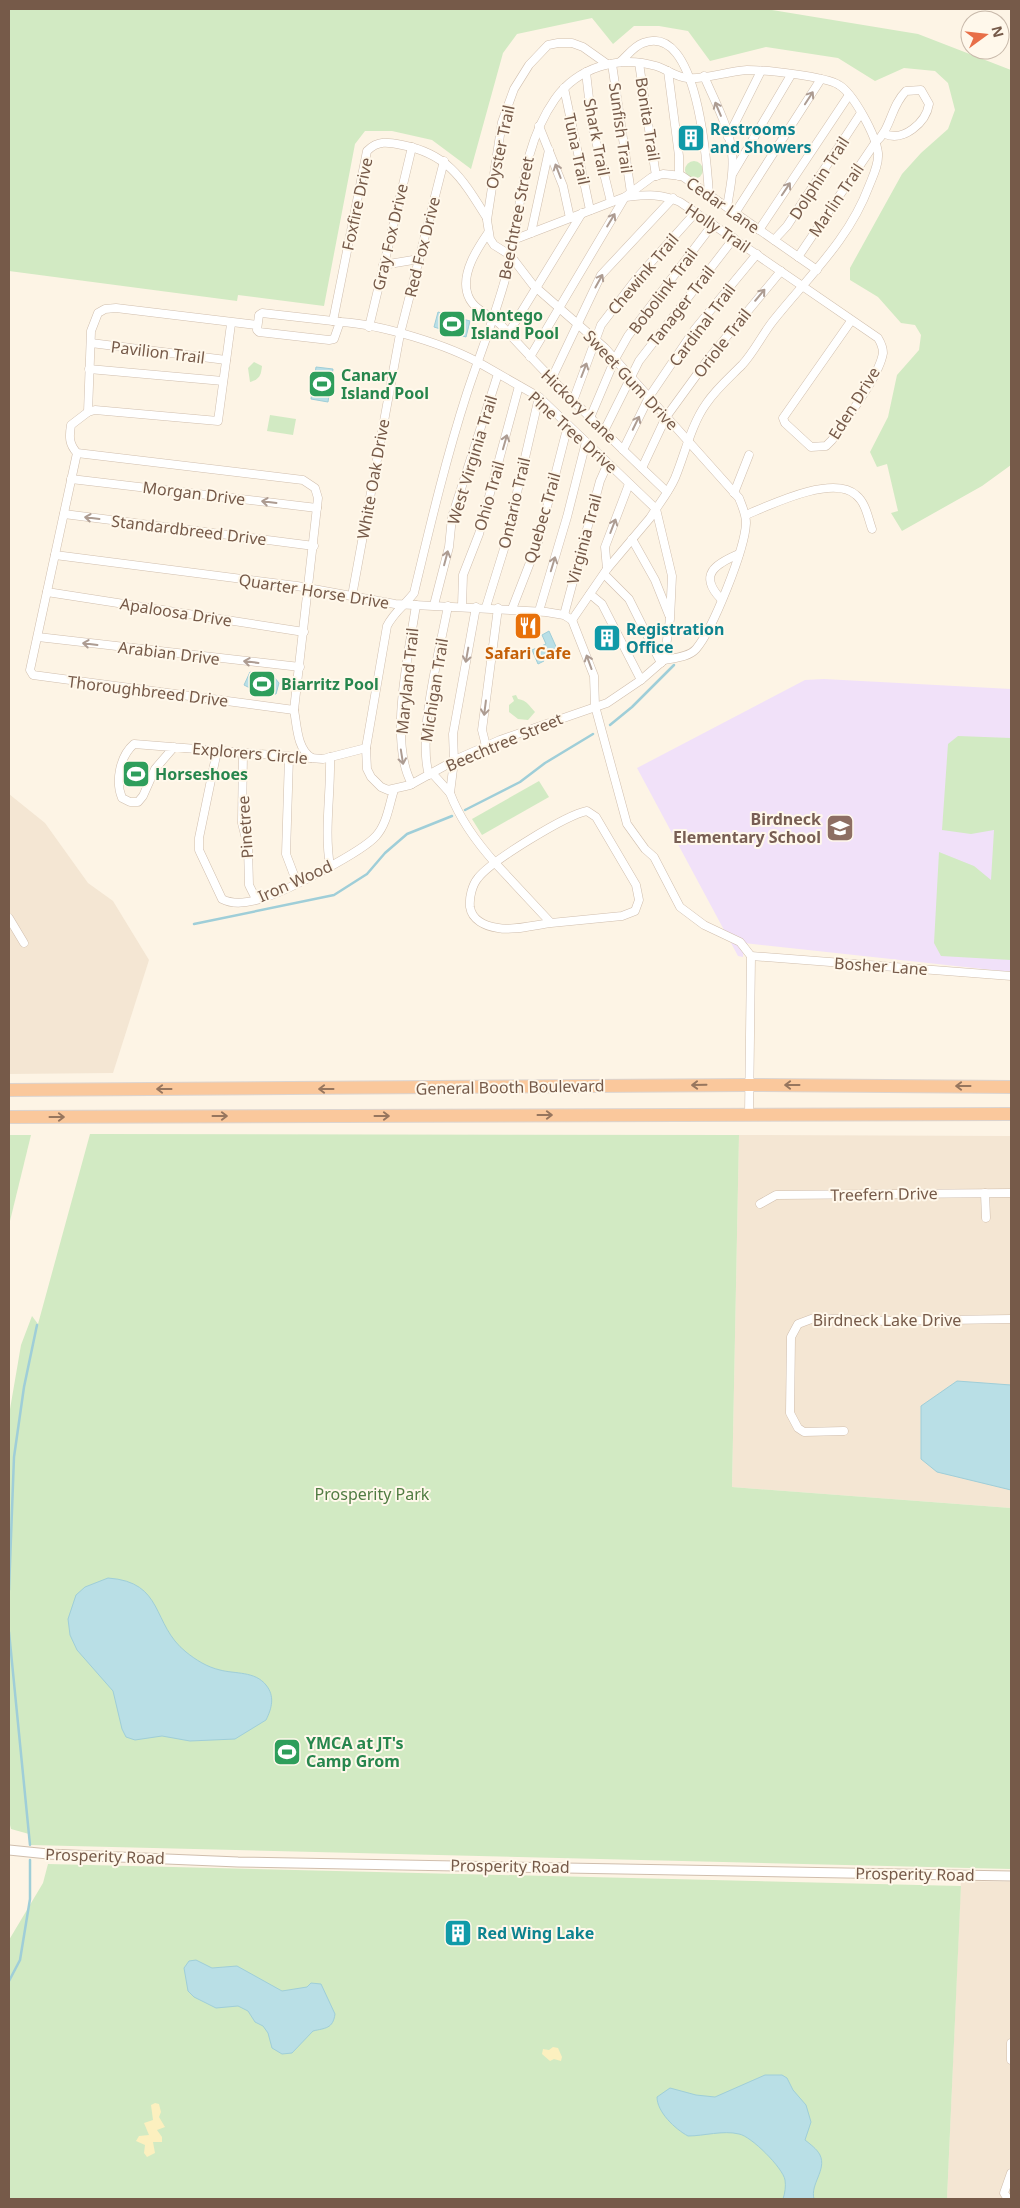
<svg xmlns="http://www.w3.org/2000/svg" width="1020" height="2208" font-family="'Noto Sans',sans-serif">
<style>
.residential{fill:#f4e6d3}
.education{fill:#f1e1f9}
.green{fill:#d2eac3}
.sand{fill:#fcf0bf}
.water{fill:#b9dfe6;stroke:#9fced8}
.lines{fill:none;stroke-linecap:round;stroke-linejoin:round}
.stream{stroke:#9fced8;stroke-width:2.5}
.minor-casing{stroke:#d0bead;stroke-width:9}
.tertiary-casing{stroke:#d0bead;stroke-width:11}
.trunk-casing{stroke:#dbd4d0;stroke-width:14}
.minor{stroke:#fff;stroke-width:8}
.tertiary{stroke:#fff;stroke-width:9}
.trunk{stroke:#fac89c;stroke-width:12}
.oneway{stroke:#ad9c92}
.oneway2{stroke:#97765e}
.labels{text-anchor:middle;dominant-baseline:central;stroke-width:4;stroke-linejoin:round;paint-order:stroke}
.street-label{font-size:16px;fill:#765a49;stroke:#fff8eb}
.culture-label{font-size:16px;font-weight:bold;fill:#0d838f;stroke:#fff8eb;text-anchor:start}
.leisure-label{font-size:16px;font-weight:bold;fill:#27864d;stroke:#fff8eb;text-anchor:start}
.food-label{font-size:16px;font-weight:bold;fill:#c56008;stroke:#fff8eb}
.education-label{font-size:16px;font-weight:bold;fill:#785e54;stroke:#fff8eb;text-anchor:end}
.park-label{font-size:16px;fill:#517c42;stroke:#fff8eb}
</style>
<rect width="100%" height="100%" fill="#fdf4e5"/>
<g class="residential">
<path d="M9,794l36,29 43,60 25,18 36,59 -36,113 -104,1z"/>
<path d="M739,1135l272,1v372l-279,-21z"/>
<path d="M961,1881l50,1v317h-64z"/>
</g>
<path class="education" d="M824,679l187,10v283l-267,-29 -1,14 -5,-1 -101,-188 168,-88z"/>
<g class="green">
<path d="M9,9h757l152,25 93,36v395l-29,21 -80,45 -11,-18 7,-2 -11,-47 -10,3 -7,-15 18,-35 9,-42 22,-25 2,-15 -6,-10 -14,-2 -23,-26 -28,-17v-12l52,-94 19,-21 27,-24 7,-19 -7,-27 -13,-12 -31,-3 -29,13 -37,-23 -72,-11 -56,14 -22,-30 -29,-5h-25l-21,18 -21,-26 -75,16 -14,19 -32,116 -39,-29 -40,-9h-27l-10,13 -31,162 -86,-11 -1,6 -228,-30z"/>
<circle cx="694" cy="170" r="9"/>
<path d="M254,362l8,4c-1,9 -2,13 -12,16l-2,-14z"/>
<path d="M270,415l26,4 -3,16 -26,-4z"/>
<path d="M516,695l2,4c9,1 12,8 17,13l-7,8 -10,-1 -9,-7v-7l5,-4 -2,-5z"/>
<path d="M958,736l53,2v222l-70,-4 -7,-13 5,-91 35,14 17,14 3,-50 -23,4 -29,-4 6,-86z"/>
<path d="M134,764l9,3 -6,17 -8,-3z"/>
<path d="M539,781l10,16 -67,38 -10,-16z"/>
<path d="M90,1134l649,1 -7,352 279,21v361l-981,-24 -1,-11 -18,-5 -2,-8v-406l12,-70 11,-29 6,8z"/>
<path d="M9,1135h22l-22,90z"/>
<path d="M48,1864l913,22 -14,313h-938v-259l34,-57z"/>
</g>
<g class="sand">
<path d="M553,2047l5,1 4,9 -1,4 -7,-2 -4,2 -8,-7 1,-5 6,1z"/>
<path d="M155,2103l4,1 2,8 -2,5 6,10 -8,3 5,7v5h-9l2,11 -8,4 -3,-4 1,-8 -9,-4 3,-5 10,-1 -5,-12 9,-3 -2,-15z"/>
</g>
<g class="water">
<path d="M438,312l32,9 -4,16 -32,-10z"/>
<path d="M316,367l17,2 -5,33 -17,-3z"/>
<path d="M549,631l9,20 -16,7 2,3 -6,3 -6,-14 14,-6 -4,-9z"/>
<path d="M250,672l21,8 3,-3 5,6 -3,11 -16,-1 -16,-8z"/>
<path d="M957,1381l54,4v105l-74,-18 -16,-13v-53z"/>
<path d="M108,1578c57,4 43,46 78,74 10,8 21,15 34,18 15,4 35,1 46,15 9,11 6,23 0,35l-31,19 -45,2 -28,-5 -27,4 -9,-3 -4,-8 -9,-38 -36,-41 -7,-15 -2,-16 8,-24 9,-8z"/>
<path d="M196,1960l16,8 25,-2 45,25 25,-4 4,-4 10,1 14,30c-2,15 -10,14 -22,17l-21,22 -10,1 -10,-6 -4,-15 -5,-7 -8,-4 -7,-11 -10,-5 -22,2 -22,-11 -6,-6 -4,-23 5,-7z"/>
<path d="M765,2075h17l5,3 6,12 13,15 5,17 -6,18c5,4 12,9 15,15 7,15 -10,29 -6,44h-31c2,-6 3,-13 2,-19 -2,-12 -34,-44 -46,-46 -16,-4 -35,2 -51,2 -13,-7 -31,-24 -31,-39l13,-9 26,7 19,2z"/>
</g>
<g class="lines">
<g class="stream">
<path d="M610,725l22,-18 42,-42"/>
<path d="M465,810l55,-28 25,-19 48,-29"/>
<path d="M194,924l140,-29 33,-21 18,-21 22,-19 45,-18"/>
<path d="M9,1590l5,-133 10,-70 13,-62"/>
<path d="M9,1632l21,213"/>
<path d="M9,1981l11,-21 10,-61v-39"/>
</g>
<g class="minor-casing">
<g id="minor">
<path d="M620,62c7,-6 14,-16 23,-19 55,-22 64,121 66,152"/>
<path d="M639,63l17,113"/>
<path d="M607,64l-24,-17 -11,-4h-14l-10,2 -19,20 -15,24 -12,33 -15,98 3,19 4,6 16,10 23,30 72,63 134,150c3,8 7,16 7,25 -1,26 -33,106 -50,126 -7,8 -22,9 -32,11"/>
<path d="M612,64l19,129"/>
<path d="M668,71l11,85v20"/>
<path d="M586,72l6,53 19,77"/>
<path d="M704,76c10,24 25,50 28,77 2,18 -2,36 -5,54"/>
<path d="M564,88l26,122"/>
<path d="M539,126l24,60 7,32"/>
<path d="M728,137l33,-66"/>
<path d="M733,173l58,-98"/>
<path d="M735,213l86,-134"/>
<path d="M759,230l90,-135"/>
<path d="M488,233c-11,16 -26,39 -21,59 4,18 23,22 34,33 53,58 109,113 166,167"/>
<path d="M531,233l18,-83"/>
<path d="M513,240l112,-43 27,-20 11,-3 19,2 135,94"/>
<path d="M774,240l13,-14 74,-113"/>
<path d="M798,257l77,-114c17,-15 15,-36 31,-52l15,-1 8,14c-3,19 -26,38 -44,30"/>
<path d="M383,265l36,-6"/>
<path d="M262,313l71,8 7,1 -6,17 -5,1 -70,-8 -2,-2 2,-15z"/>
<path d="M333,321l34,-170c11,-11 21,-9 35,-6 47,9 61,35 85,73"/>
<path d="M340,322c40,2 109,23 143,43l56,32 117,112 16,67 -2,43 -6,41 -23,20 -34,23 -107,37 -41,18 -49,27 -22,5 -7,-3 -10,-10 -4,-8 -1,-21 21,-122c7,-14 18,-21 27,-33 16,-67 32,-135 53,-200 14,-42 31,-84 42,-128 13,-57 11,-116 46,-166 23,-32 64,-44 101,-33 10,3 20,11 31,12 17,2 41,-7 60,-8 18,0 78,6 92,15 15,9 37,51 39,68 1,11 -5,23 -9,33 -20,54 -61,91 -96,135 -11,14 -19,31 -31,44 -13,13 -26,24 -36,39 -15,21 -21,50 -31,74 -6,14 -17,27 -25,40l-43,51 -35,51"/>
<path d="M231,324l-13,97 -123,-11 -7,2 3,-81 7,-18 7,-4 11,-1 141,17"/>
<path d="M369,327l43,-180"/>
<path d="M508,334l74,-121"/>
<path d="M91,343l135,17"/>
<path d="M530,357l95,-160c21,-2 36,-4 55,5l198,136c3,5 5,9 5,15 -4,24 -37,66 -51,87l-6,6 -15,1 -26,-24 -2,-5 68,-97"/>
<path d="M89,369l134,12"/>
<path d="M551,380l50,-105 72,-77"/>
<path d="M573,401l28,-76 36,-47 59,-66"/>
<path d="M590,418l25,-59 13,-23 85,-112"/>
<path d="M604,431l35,-70 95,-123"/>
<path d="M623,450l26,-53 46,-68 62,-75"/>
<path d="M77,453l-47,217 3,5 261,35 24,-212 -3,-10 -12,-8 -226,-27c-8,-9 -8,-16 -6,-28l17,-13"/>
<path d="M642,468l24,-51 43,-59 72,-87"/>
<path d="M71,479l246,29"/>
<path d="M734,493l15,-38"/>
<path d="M64,514l250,32"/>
<path d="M746,515c24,-10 87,-41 110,-20 10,8 12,23 16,34"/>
<path d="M632,539l23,41 14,35"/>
<path d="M55,555l242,31 98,18 151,8 18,3 8,5"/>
<path d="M607,569l-2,-22 24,-63"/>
<path d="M604,574l25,25 32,64"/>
<path d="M47,592l257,40"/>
<path d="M590,594l12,10 39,76"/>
<path d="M352,596l48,-262 44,-173"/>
<path d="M721,599c-23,-24 -6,-35 18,-45"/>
<path d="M434,605l15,-58 3,-30 46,-143"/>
<path d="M462,606l1,-31 16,-41 40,-148"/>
<path d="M486,607l18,-58 35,-152"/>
<path d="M512,609l26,-67 30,-117"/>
<path d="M539,611l28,-94 19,-75"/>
<path d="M564,615l36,-134 8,-18"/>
<path d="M572,620l22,56 1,30 32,118 18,25 9,8 26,50 24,18 36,17 11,14 -2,159"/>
<path d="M38,637l262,30"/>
<path d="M294,710c3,15 3,40 18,48"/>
<path d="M486,746l-4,-16 16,-122"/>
<path d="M174,747l-19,22 -12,27 -5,6h-8l-8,-4c-7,-17 -2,-42 12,-54l189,15 43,-11"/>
<path d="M217,751l-18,87v12l23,49c13,7 30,3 44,-2 22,-7 96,-45 110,-61 11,-12 13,-31 18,-46"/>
<path d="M243,753l-1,70 6,24 1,38 7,14"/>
<path d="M289,757l-3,97 11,29"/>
<path d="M432,773l18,20 4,-32 -1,-27 23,-127"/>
<path d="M429,775c-12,-40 11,-126 19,-169"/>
<path d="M412,784c-24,-42 -3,-131 4,-179"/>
<path d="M450,793c10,27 28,51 47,72l54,58 71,-7 13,-5 4,-11 -3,-15 -40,-68 -9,-6c-21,4 -96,50 -109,67 -6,7 -9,20 -8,29 2,13 15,19 28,21 15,3 37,-3 53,-5"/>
<path d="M330,866c-6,-36 1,-72 0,-109"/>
<path d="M9,918l15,25"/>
<path d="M751,956l260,20"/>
<path d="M985,1193l1,25"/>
<path d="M760,1204l16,-9 235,-2"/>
<path d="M844,1431l-40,1 -6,-4 -8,-15 1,-76 7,-13 16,-6 71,3 126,-2"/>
<path d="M1011,2043v17"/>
<path d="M1008,2199l-4,-6 7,-20"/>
</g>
</g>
<g class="tertiary-casing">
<path id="tertiary" d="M9,1850l39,4 190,8 773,14"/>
</g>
<g class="trunk-casing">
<g id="trunk">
<path d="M9,1090l739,-5 263,2"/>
<path d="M9,1117l1002,-3"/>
</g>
</g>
<use href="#minor" class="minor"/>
<use href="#tertiary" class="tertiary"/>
<use href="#trunk" class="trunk"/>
</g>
<defs><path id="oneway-shaft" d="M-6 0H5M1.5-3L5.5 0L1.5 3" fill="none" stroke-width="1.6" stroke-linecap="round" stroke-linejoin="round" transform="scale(1.25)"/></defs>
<g class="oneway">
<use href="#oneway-shaft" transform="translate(809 98) rotate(-57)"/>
<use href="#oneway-shaft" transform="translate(718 109) rotate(-113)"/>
<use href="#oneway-shaft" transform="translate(558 171) rotate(-111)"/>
<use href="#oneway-shaft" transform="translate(786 189) rotate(-56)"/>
<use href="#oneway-shaft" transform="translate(611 220) rotate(-59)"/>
<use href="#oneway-shaft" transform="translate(599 281) rotate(-61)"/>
<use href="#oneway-shaft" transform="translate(760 295) rotate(-50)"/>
<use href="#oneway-shaft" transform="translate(584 370) rotate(-69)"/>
<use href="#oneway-shaft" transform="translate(636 423) rotate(-64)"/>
<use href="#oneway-shaft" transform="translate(505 442) rotate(-74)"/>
<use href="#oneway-shaft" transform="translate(269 502) rotate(-173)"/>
<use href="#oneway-shaft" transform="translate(92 518) rotate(-173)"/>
<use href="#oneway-shaft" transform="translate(613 526) rotate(-69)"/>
<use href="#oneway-shaft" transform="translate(446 558) rotate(-75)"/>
<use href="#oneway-shaft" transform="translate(553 564) rotate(-73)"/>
<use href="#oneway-shaft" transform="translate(90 644) rotate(-173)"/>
<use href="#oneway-shaft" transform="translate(467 655) rotate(100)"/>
<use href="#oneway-shaft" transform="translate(251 662) rotate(-173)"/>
<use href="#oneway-shaft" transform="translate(589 662) rotate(-110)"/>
<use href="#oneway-shaft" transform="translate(485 708) rotate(97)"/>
<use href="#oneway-shaft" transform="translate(402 757) rotate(81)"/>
</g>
<g class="oneway2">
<use href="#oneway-shaft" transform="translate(699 1085) rotate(179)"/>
<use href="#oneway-shaft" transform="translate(792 1085) rotate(-180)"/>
<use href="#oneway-shaft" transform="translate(963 1086) rotate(-180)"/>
<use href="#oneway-shaft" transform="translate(164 1089) rotate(180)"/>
<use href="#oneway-shaft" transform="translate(326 1089) rotate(180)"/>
<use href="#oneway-shaft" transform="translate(545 1115)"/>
<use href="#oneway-shaft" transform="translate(220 1116)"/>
<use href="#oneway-shaft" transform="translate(382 1116)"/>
<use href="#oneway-shaft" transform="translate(57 1117)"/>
</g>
<defs>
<g id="building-square" transform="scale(1.4375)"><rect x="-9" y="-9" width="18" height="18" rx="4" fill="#0f9aa8" stroke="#fff8eb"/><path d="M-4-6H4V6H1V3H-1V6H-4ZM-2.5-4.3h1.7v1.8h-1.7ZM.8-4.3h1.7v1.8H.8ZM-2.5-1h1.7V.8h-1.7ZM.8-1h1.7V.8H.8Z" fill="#fff"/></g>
<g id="stadium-square" transform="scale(1.4375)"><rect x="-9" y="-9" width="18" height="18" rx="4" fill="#2e9e5b" stroke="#fff8eb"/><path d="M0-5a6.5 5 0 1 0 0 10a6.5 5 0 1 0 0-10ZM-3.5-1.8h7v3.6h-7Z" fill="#fff"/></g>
<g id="restaurant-square" transform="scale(1.4375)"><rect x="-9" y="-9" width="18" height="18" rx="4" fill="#e8710a" stroke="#fff8eb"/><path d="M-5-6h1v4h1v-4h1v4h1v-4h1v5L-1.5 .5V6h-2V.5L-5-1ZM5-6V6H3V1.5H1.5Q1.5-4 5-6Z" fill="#fff"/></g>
<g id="school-square" transform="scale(1.4375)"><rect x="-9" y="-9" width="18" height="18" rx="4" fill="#8d6e63" stroke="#fff8eb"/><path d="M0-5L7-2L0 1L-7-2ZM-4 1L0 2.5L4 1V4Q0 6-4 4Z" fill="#fff"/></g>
</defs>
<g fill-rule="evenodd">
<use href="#building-square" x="691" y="138"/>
<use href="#stadium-square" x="452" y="324"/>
<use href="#stadium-square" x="322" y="384"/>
<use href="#restaurant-square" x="528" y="626"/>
<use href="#building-square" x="607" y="638"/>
<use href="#stadium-square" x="262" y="684"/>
<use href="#stadium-square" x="136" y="774"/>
<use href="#school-square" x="840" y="828"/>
<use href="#stadium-square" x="287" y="1752"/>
<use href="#building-square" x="458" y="1933"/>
</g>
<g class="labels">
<g class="street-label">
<text transform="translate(648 119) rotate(81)">Bonita Trail</text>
<text transform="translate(621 128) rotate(82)">Sunfish Trail</text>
<text transform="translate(597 137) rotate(79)">Shark Trail</text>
<text transform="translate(500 147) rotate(-78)">Oyster Trail</text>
<text transform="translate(577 149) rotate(78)">Tuna Trail</text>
<text transform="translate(819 178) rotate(-57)">Dolphin Trail</text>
<text transform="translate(836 200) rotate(-56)">Marlin Trail</text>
<text transform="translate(357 204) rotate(-78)">Foxfire Drive</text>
<text transform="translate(723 205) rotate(35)">Cedar Lane</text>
<text transform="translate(516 218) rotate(-79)">Beechtree Street</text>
<text transform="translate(718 228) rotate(34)">Holly Trail</text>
<text transform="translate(390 237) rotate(-77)">Gray Fox Drive</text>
<text transform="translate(422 247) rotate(-76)">Red Fox Drive</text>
<text transform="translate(643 274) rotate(-50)">Chewink Trail</text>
<text transform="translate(663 291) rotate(-53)">Bobolink Trail</text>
<text transform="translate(681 306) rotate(-52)">Tanager Trail</text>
<text transform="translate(702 325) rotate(-53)">Cardinal Trail</text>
<text transform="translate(722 343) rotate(-52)">Oriole Trail</text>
<text transform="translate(158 352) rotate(7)">Pavilion Trail</text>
<text transform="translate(631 380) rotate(47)">Sweet Gum Drive</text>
<text transform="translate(854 403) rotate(-58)">Eden Drive</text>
<text transform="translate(579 406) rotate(44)">Hickory Lane</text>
<text transform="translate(573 432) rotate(42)">Pine Tree Drive</text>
<text transform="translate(472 460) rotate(-73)">West Virginia Trail</text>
<text transform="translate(373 479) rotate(-80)">White Oak Drive</text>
<text transform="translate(194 493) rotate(7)">Morgan Drive</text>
<text transform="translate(489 496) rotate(-74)">Ohio Trail</text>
<text transform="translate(514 503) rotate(-77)">Ontario Trail</text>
<text transform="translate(542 518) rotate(-74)">Quebec Trail</text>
<text transform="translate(189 530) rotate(7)">Standardbreed Drive</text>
<text transform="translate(584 539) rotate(-75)">Virginia Trail</text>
<text transform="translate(314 591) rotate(9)">Quarter Horse Drive</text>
<text transform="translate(176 612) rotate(9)">Apaloosa Drive</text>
<text transform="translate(169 653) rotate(7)">Arabian Drive</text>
<text transform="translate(407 681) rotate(-84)">Maryland Trail</text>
<text transform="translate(434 690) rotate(-81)">Michigan Trail</text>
<text transform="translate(148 691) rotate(7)">Thoroughbreed Drive</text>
<text transform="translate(504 742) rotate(-23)">Beechtree Street</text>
<text transform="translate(250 753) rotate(5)">Explorers Circle</text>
<text transform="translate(245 827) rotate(-94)">Pinetree</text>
<text transform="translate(295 881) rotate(-24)">Iron Wood</text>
<text transform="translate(881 966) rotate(4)">Bosher Lane</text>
<text transform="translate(510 1087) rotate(-1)">General Booth Boulevard</text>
<text transform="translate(884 1194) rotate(-1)">Treefern Drive</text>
<text x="887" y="1320">Birdneck Lake Drive</text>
<text transform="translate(105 1856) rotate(2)">Prosperity Road</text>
<text transform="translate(510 1866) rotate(1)">Prosperity Road</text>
<text transform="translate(915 1874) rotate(1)">Prosperity Road</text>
</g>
<g class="culture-label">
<text x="710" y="129">Restrooms<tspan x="710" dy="18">and Showers</tspan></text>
<text x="626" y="629">Registration<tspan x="626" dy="18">Office</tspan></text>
<text x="477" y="1933">Red Wing Lake</text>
</g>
<g class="leisure-label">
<text x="471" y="315">Montego<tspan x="471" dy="18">Island Pool</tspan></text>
<text x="341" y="375">Canary<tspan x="341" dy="18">Island Pool</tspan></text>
<text x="281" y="684">Biarritz Pool</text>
<text x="155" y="774">Horseshoes</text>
<text x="306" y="1743">YMCA at JT's<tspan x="306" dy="18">Camp Grom</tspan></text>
</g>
<g class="food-label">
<text x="528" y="653">Safari Cafe</text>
</g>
<g class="education-label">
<text x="821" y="819">Birdneck<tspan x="821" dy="18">Elementary School</tspan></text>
</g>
<g class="park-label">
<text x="372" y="1494">Prosperity Park</text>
</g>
</g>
<rect width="1020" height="2208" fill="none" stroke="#765a49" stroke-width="20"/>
<g transform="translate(985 35) rotate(75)"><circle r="24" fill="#fff8eb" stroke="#c8b9aa"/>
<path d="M0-4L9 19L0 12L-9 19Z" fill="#e86f48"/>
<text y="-8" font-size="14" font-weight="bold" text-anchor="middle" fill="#765a49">N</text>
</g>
</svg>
